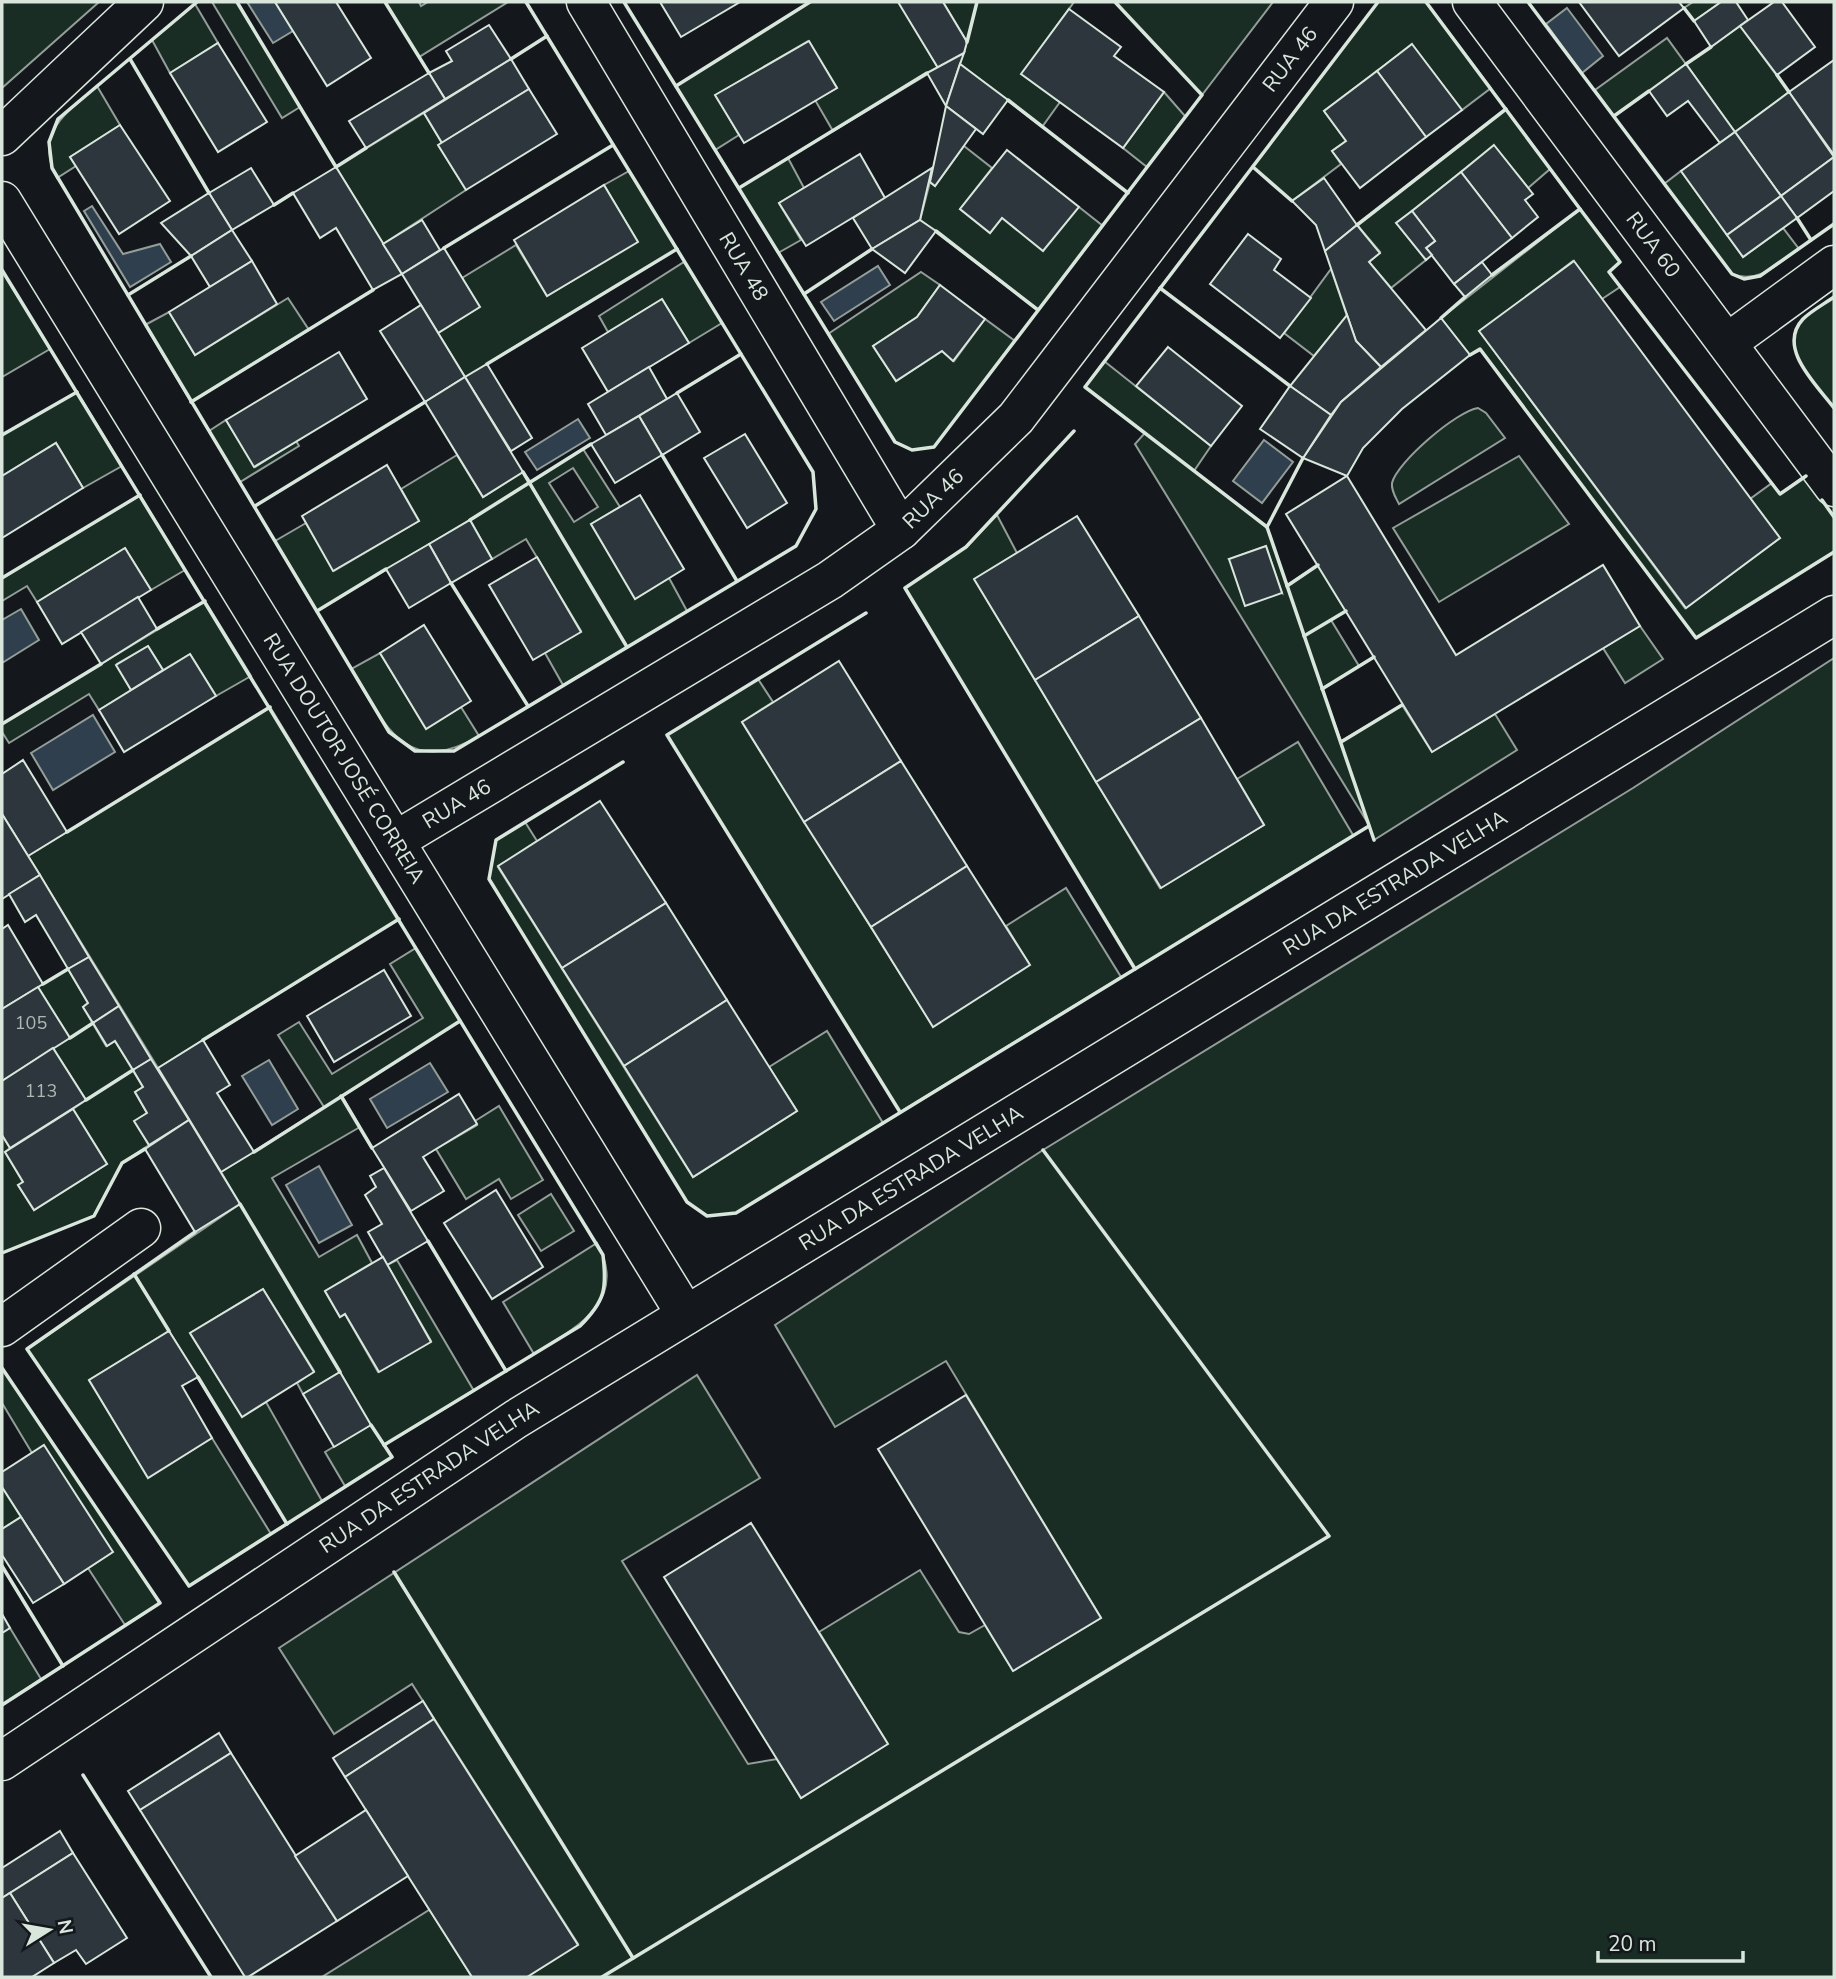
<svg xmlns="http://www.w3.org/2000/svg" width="1836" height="1979" font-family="'Nunito Sans',sans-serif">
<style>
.green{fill:#1a2d24;stroke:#939e99;stroke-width:2;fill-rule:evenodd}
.water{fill:#2f3f4d;stroke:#939e99;stroke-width:2}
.building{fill:#2c363c;stroke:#d8e6dc;stroke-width:2}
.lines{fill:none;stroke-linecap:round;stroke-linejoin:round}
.minor-casing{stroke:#d8e6dc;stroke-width:41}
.minor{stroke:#14181c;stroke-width:38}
.wall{stroke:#d8e6dc;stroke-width:3.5}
.labels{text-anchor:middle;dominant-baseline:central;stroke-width:5;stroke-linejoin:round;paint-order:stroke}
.number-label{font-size:18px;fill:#adbab4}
.street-label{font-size:21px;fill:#d8e6dc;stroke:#14181c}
</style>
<rect width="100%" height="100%" fill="#14181c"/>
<g class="green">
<path d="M2,2h97l-97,86z"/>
<path d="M212,2h25l63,105 -18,11z"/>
<path d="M385,2h34l2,4 7,-4h80l-89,55z"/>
<path d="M810,2h89l39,66 -105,63 -18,-31 22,-12 -29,-47 -92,54 23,40 -24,15 -39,-64z"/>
<path d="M943,2h131l-52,72 38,28 -18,25 -82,-63 7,-22z"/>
<path d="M1115,2h158l-71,93z"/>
<path d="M1378,2h48l65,86 -29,22 -50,-65 -88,66 22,30 -14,10 9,13 -49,37 -39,-34z"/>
<path d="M1693,2h28l-27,19 -10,-13z"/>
<path d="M195,4l23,39 -48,30 -18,-33z"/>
<path d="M1740,26l49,66 -54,40 -49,-68 -72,52 -19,-26 72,-52 19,26z"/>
<path d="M97,86l23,39 -50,32 6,9 -19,12c-24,-45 10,-66 40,-92z"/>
<path d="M1164,92l21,24 -38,51 -24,-19z"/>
<path d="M1506,109l44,60 -22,19 -34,-42 -97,77 29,37 -35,28 -22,-26 11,-10 -23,-27z"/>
<path d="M424,113l18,30 -3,3 27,44 -83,54 -47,-77z"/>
<path d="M964,146l28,22 -32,41 30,24 12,-15 77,-11 24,19 -65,84 -118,-90 10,-38 5,4z"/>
<path d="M788,158l16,30 -25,15 22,37 -23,13 -39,-65z"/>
<path d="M629,171l48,78 -212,128 -27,-44 41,-26 -17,-29 54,-33 31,51 90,-55 -33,-56z"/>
<path d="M1681,171l62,86 40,-29 16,21c-22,15 -40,35 -67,25l-68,-90z"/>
<path d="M1580,209l40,53 -11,10 11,15 -18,12 -29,-38 -93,71 205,276 95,-70 -30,-39 22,-16 8,11 26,-19 28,42v35l-138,86 -215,-288 -11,5 -29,-37z"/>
<path d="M684,262l38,61 -33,20 -27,-44 -54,33 -9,-16z"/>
<path d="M1331,269l16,47 -33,40 -30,-23z"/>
<path d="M2,270l48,79 -48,28z"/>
<path d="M921,272l19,13 -23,32 -44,29 23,35 46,-30 12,10 31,-42 30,22 -81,106 -22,3 -17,-8 -67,-108z"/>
<path d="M1834,297v111c-17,-23 -58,-60 -31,-89 8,-8 21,-15 31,-22z"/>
<path d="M288,298l21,32 -118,72 -46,-77 24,-13 26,43z"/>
<path d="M1104,361l107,85 -17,25 73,56 20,58 31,-20 28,46 -15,9 28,46 -37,23 19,52 61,-36 30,47 63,-38 22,36 -143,90 -5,-15 -234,-381 10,-11 -60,-46zM1266,546l16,47 -53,-34z"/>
<path d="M77,392l45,74 -39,22 -27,-45 -54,33v-41z"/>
<path d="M1478,408l8,5 19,25 -106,66c-3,-6 -8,-13 -7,-21 5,-21 65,-72 86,-75z"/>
<path d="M226,420l29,47 41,-26 3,5 -59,36 -31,-51z"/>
<path d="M583,449l37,58 -29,17 45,74 33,-20 18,33 -124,74 -18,-32 36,-22 -55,-92 -34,20 -22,-39 -153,91 -42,-70 31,-18 28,48 85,-50 -18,-32 56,-34 26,42 40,-25 8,10zM573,468l25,39 -24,15 -25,-39z"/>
<path d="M1519,456l50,68 -130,78 -46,-74z"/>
<path d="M140,495l45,75 -34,20 -26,-42 -88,54 -10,-16 -25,15v-23z"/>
<path d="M997,515l20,38 -42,27 185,308 104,-63 -27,-46 61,-37 55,93 -218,134 -230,-381 61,-41z"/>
<path d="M205,601l46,75 -35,20 -26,-42 -27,16 -15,-24 -31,18 14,26 -32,20 -10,-16 -80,49 -7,-11v-8z"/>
<path d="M1640,626l23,33 -38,24 -22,-35z"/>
<path d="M380,653l46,75 35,-21 18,29c-74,43 -94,-11 -128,-67z"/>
<path d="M1834,658v1319h-1307l51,-33 -166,-260 -78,50 -55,-86 418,-273 63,103 -138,83 126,203 29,-5 24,39 86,-55 -68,-111 101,-62 39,62 10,2 16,-9 28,46 88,-53 -155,-257 -111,66 -60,-102 268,-175 590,-362z"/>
<path d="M758,679l15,23 -31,20 191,304 96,-62 -23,-38 60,-38 55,89 -221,135 -233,-377z"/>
<path d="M270,707l129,212 -241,149 -130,-212z"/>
<path d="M525,822l12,19 -39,26 195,310 104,-66 -28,-44 58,-36 56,92 -147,90 -29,3 -20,-14 -198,-323 7,-39z"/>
<path d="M416,948l44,73 -118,75 18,31 -88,51 47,79 38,-22 15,28 -47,28 15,26 5,-3 33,58 53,-31 -44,-76 10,-5 77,131 -90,54 8,12 -47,29 -20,-34 45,-27 -30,-53 -37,22 -6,-11 17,-12 -51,-82 -73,44 52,83 24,-14 56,99 -35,23 -118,-193 -80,49 59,97 64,-39 59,96 -82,52 -162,-237 213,-145 -19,-32 103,-65 -46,-72 21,-13 33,52 91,-56 -33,-54z"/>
<path d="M68,969l20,34 -5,4 23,39 9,-5 28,46 -8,5 12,21 -12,9 14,23 -27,18 -28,53 -92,37v-118l8,13 -5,4 18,30 -5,3 16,25 73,-46 -34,-55 13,-9 -33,-52 16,-11 -31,-50z"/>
<path d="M499,1106l44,74 -32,19 -12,-20 -33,20 -30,-50 41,-24 -2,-4z"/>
<path d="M551,1194l23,37 -33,20 -23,-36z"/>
<path d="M597,1243c32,58 -21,85 -63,111l-31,-52z"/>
<path d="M2,1368l158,235 -35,22 -37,-57 24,-16 -80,-99 -30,-50z"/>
<path d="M2,1487l19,30 -19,12z"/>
<path d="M10,1628l31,51 -39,26v-72z"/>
<path d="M430,1910l42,67h-150l107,-67z"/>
</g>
<g class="water">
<path d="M247,2h28l18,29 -20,12z"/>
<path d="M1567,8l36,48 -21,17 -36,-49z"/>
<path d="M92,206l31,48 37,-10 11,18 -41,25 -46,-76z"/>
<path d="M878,266l12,19 -56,36 -13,-19z"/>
<path d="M578,419l12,19 -53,32 -12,-18z"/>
<path d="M1264,440l29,22 -31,41 -29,-22z"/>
<path d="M21,609l18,31 -37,23v-43z"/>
<path d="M93,715l22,37 -62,38 -22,-37z"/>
<path d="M269,1060l29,49 -26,16 -30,-49z"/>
<path d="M430,1063l18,29 -61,36 -17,-29z"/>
<path d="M319,1166l33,59 -33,18 -33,-58z"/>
</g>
<g class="building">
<path d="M275,2h61l35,56 -44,28z"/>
<path d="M660,2h80l-59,35z"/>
<path d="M898,2h45l24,40 -3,11 -26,15z"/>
<path d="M1579,2h100l5,6 -65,48z"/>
<path d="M1721,2h15l12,18 -37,27 -17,-26z"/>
<path d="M1774,2h8l33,45 -38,28 -37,-49z"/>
<path d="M1069,9l52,38 -7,9 50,36 -41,56 -102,-74z"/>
<path d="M489,25l22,34 -66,40 -16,-26 23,-12 -6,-10z"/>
<path d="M809,41l28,47 -93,55 -29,-48z"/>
<path d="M218,43l49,79 -49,30 -48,-79z"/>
<path d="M1412,44l50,66 -36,27 -49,-66z"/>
<path d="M964,53l-4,11 -14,42 -19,-33z"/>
<path d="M511,59l18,30 -87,54 -18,-30z"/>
<path d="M1834,60v95l-45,-63z"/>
<path d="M960,64l48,36 -25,34 -37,-28z"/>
<path d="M1686,64l49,68 -15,11 -32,-42 -21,15 -18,-25z"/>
<path d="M1377,71l49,66 -66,51 -28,-37 14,-10 -22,-30z"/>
<path d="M429,73l16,26 -79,49 -17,-27z"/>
<path d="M529,89l28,45 -91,56 -28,-45z"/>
<path d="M1789,92l45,65 -53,39 -46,-64z"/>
<path d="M946,106l30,23 -41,57 -5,-4z"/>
<path d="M120,125l50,76 -51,33 -49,-77z"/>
<path d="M1735,132l46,64 -54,39 -46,-64z"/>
<path d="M1494,145l39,49 -8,6 13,17 -26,21 -51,-66z"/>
<path d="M1007,150l72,57 -36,44 -41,-33 -12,15 -30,-24z"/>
<path d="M860,154l25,44 -79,48 -27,-43z"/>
<path d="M1834,157v34l-37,27 -16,-22z"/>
<path d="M336,167l66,107 -29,16 -37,-62 -16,10 -27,-45z"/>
<path d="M251,168l23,37 -42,25 -23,-37z"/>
<path d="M932,168l-12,52 -48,29 -19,-31z"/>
<path d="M1461,172l51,66 -58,46 -28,-36 9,-7 -23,-30z"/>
<path d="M1324,178l33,47 -32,26 -9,-26 -24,-24z"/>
<path d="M604,185l34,57 -91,54 -33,-56z"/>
<path d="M209,193l23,37 -41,26 -30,-33z"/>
<path d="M1781,196l16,22 -54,39 -16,-22z"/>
<path d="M1412,211l23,30 -9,7 6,7 -6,5 -30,-37z"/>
<path d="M422,220l18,30 -38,24 -19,-30z"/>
<path d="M920,220l16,11 -31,42 -33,-24z"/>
<path d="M1357,225l23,28 -11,9 57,68 -45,37 -25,-26 -31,-90z"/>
<path d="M232,230l20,31 -42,26 -19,-31z"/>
<path d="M1248,234l33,25 -7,11 37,28 -31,40 -70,-54z"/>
<path d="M444,248l36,59 -42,26 -36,-59z"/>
<path d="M252,261l25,43 -82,51 -26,-43z"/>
<path d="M1574,261l206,277 -94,70 -207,-277z"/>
<path d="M1482,262l10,13 -27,22 -11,-13z"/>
<path d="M940,285l45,34 -32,42 -11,-10 -46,30 -23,-35 44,-29z"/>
<path d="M662,299l27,44 -81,49 -26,-44z"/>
<path d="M421,305l44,72 -40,25 -45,-71z"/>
<path d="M1347,315l9,26 25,26 -40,35 -10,13 -41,-29z"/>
<path d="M1441,318l29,37 -68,54 -39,39 -16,28 -44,-18 38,-56z"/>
<path d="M1168,347l74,59 -31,40 -75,-60z"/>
<path d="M339,352l28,47 -113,68 -28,-47z"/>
<path d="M487,364l45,74 -21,13 -46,-74z"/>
<path d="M649,367l18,32 -61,36 -18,-31z"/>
<path d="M465,377l58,95 -40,25 -58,-95z"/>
<path d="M1290,386l41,29 -28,43 -43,-29z"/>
<path d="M677,393l23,39 -38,23 -23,-39z"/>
<path d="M639,416l23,39 -47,28 -24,-39z"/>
<path d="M745,434l42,69 -40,25 -43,-70z"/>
<path d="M56,443l27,45 -81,50v-62z"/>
<path d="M387,465l32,56 -86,50 -31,-55z"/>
<path d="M1347,476l109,179 147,-90 37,61 -208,126 -146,-238z"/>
<path d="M640,495l44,74 -49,30 -44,-75z"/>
<path d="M1077,516l62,100 -104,64 -61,-101z"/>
<path d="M470,520l22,39 -41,24 -22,-39z"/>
<path d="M429,544l22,39 -42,25 -23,-39z"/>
<path d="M1266,546l16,47 -37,13 -16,-47z"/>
<path d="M125,548l26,42 -89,54 -25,-42z"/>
<path d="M537,557l44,75 -48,28 -44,-75z"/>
<path d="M138,597l19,32 -56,35 -20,-32z"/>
<path d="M1139,616l62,102 -105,64 -61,-102z"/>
<path d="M424,625l47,76 -45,28 -46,-76z"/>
<path d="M148,646l15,24 -32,20 -15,-25z"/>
<path d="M190,654l26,42 -92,56 -25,-42z"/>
<path d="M839,661l62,100 -97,61 -62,-100z"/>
<path d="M1201,718l63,107 -103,63 -65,-106z"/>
<path d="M23,760l44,72 -39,24 -26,-42v-40z"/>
<path d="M901,761l66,105 -96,61 -67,-105z"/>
<path d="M600,801l66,102 -104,65 -64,-102z"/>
<path d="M2,814l38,61 -38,24z"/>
<path d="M967,866l63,99 -97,62 -62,-100z"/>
<path d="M40,875l49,82 -21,12 -32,-54 -11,7 -16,-28z"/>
<path d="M666,903l61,97 -103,66 -62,-98z"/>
<path d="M8,925l35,59 -41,25v-80z"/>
<path d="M89,957l30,49 -26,17 -10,-16 5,-4 -20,-34z"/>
<path d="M384,970l27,46 -77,46 -27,-46z"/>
<path d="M38,987l32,51 -68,43v-72z"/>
<path d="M727,1000l70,111 -104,66 -69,-111z"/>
<path d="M119,1006l32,53 -18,11 -18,-29 -8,5 -14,-23z"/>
<path d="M203,1040l27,45 -13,8 37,59 -33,20 -63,-104z"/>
<path d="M53,1048l33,52 -76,48 -8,-13v-54z"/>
<path d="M151,1059l38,61 -40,25 -15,-24 13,-8 -12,-21 8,-5 -10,-17z"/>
<path d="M459,1094l18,30 -54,33 21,34 -33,20 -39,-63z"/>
<path d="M73,1109l34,55 -73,46 -16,-25 5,-3 -18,-30z"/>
<path d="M189,1120l51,84 -45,28 -50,-83z"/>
<path d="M384,1168l44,73 -41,24 -19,-33 14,-8 -17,-29 11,-8 -6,-11z"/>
<path d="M496,1190l47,77 -51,32 -48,-76z"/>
<path d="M383,1257l48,85 -52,30 -34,-58 -5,3 -15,-26z"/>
<path d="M263,1289l51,83 -72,45 -52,-84z"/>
<path d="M169,1331l29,46 -16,9 30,52 -64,40 -59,-98z"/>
<path d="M340,1372l31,53 -37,22 -31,-53z"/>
<path d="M966,1395l135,223 -88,53 -135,-222z"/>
<path d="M44,1445l69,107 -49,32 -62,-97v-15z"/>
<path d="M21,1517l43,67 -31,19 -31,-48v-26z"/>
<path d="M751,1523l137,221 -87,54 -137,-221z"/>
<path d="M2,1614l8,14 -8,5z"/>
<path d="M423,1701l11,18 -89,58 -12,-19z"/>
<path d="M434,1719l144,226 -51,32h-55l-127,-200z"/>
<path d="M219,1733l12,20 -91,57 -12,-19z"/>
<path d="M231,1753l106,168 -89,56h-3l-105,-167z"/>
<path d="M366,1810l42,66 -71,45 -42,-65z"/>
<path d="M60,1831l13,22 -71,45v-30z"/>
<path d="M73,1853l54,85 -41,26 -10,-14 -22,13 -44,-70z"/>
<path d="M10,1893l44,70 -22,14h-30v-79z"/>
</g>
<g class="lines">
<g class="minor-casing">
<g id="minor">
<path id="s1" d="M586,2l315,528"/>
<path id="s2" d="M1472,2l362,485"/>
<path d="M2,136l142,-134"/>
<path id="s3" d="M2,201l684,1114"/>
<path d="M1727,343l107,-78"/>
<path id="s4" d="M395,841l435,-261 71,-50 115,-112 318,-416"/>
<path d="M2,1327l139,-99"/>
<path id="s5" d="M2,1761l514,-342 1318,-804"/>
</g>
</g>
<use href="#minor" class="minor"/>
<g class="wall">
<path d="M197,2l-139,117 -9,23 3,26 337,564 26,19h39l342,-205 20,-37 -3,-37 -287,-470"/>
<path d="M237,2l99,165 30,-19"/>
<path d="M385,2l44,71"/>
<path d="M624,2l271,440 17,8 22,-3 268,-352 -87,-93"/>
<path d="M1426,2l154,207 -88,66"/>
<path d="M1528,2l204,272 12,5 16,-3 74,-52"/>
<path d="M1684,8l10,13"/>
<path d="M967,42l10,-40"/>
<path d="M130,59l79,134"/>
<path d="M511,59l36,-23"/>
<path d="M1686,64l25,-17"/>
<path d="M1777,75l12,17"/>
<path d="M676,86l134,-84"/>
<path d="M1008,100l120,93"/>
<path d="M1614,116l35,-25"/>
<path d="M1253,167l39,34"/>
<path d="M739,188l188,-115"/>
<path d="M274,205l19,-12"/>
<path d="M1580,209l40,53 -11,10 171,222 26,-18"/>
<path d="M1797,218l14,22"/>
<path d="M1357,225l149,-116"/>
<path d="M936,231l102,79"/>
<path d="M444,248l169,-103"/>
<path d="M2,270l601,985c4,34 2,46 -23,71l-196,119"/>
<path d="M1160,288l130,98"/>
<path d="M804,294l68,-45"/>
<path d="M128,295l63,-39"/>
<path d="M1834,297c-10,7 -23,14 -31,22 -27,29 14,66 31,89"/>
<path d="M1441,318l24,-21"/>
<path d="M1470,355l10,-6 216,289 138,-86"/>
<path d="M487,364l190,-115"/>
<path d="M677,393l64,-39"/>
<path d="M191,402l182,-112"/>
<path d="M1074,431l-108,116 -61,41 230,381 234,-143"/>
<path d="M2,435l75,-43"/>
<path d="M662,455l75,126"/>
<path d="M1303,458l-36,69 107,313"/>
<path d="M523,472l104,175"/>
<path d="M1822,500l12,17"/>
<path d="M255,506l170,-104"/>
<path d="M470,520l121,-76"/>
<path d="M1267,527l-182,-140 293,-385"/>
<path d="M2,578l138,-83"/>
<path d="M451,583l77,123"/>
<path d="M1287,586l31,-21"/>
<path d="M317,611l69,-42"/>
<path d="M866,613l-199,122 233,377"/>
<path d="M157,629l48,-28"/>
<path d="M1304,636l42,-25"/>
<path d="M1322,689l52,-32"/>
<path d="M2,724l99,-60"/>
<path d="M1341,742l61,-37"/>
<path d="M623,762l-127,78 -7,39 198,323 20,14 29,-3 399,-244"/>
<path d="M67,832l203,-125"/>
<path d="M43,984l25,-15"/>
<path d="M70,1038l23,-15"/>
<path d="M203,1040l196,-121"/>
<path d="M341,1096l31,52"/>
<path d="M86,1100l47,-30"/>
<path d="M254,1152l206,-131"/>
<path d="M240,1204l100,168"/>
<path d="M195,1232l-168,117 162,237 203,-129 -21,-32"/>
<path d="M428,1241l78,130"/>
<path d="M2,1253l92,-37 28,-53 23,-14"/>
<path d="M134,1274l35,57"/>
<path d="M2,1368l158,235 -158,102"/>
<path d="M198,1377l89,147"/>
<path d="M2,1566l61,100"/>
<path d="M394,1572l239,386"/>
<path d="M83,1775l128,202"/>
<path d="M602,1977l727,-441 -286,-386"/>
</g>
</g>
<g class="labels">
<g class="number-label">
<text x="31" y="1023">105</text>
<text x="41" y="1091">113</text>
</g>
<g class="street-label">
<text stroke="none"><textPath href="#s4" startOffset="1206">RUA 46</textPath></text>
<text stroke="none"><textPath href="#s2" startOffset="303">RUA 60</textPath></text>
<text stroke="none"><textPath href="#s1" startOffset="308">RUA 48</textPath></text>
<text stroke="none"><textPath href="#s4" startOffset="639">RUA 46</textPath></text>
<text stroke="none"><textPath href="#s3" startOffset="654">RUA DOUTOR JOSÉ CORREIA</textPath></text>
<text stroke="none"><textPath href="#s4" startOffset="72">RUA 46</textPath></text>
<text stroke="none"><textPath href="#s5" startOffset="1647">RUA DA ESTRADA VELHA</textPath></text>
<text stroke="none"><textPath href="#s5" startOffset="1080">RUA DA ESTRADA VELHA</textPath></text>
<text stroke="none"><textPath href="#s5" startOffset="513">RUA DA ESTRADA VELHA</textPath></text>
</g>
</g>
<rect width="1836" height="1979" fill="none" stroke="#d8e6dc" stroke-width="7"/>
<g transform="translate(49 1930) rotate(79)" stroke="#14181c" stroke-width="5" paint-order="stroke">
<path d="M0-5L12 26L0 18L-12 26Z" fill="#d8e6dc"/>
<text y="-10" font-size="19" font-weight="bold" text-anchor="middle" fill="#d8e6dc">N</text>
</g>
<path d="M1598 1951v10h145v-10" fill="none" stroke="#d8e6dc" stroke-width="3.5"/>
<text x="1608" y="1951" font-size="21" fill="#d8e6dc" stroke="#14181c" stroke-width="5" paint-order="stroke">20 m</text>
</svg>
